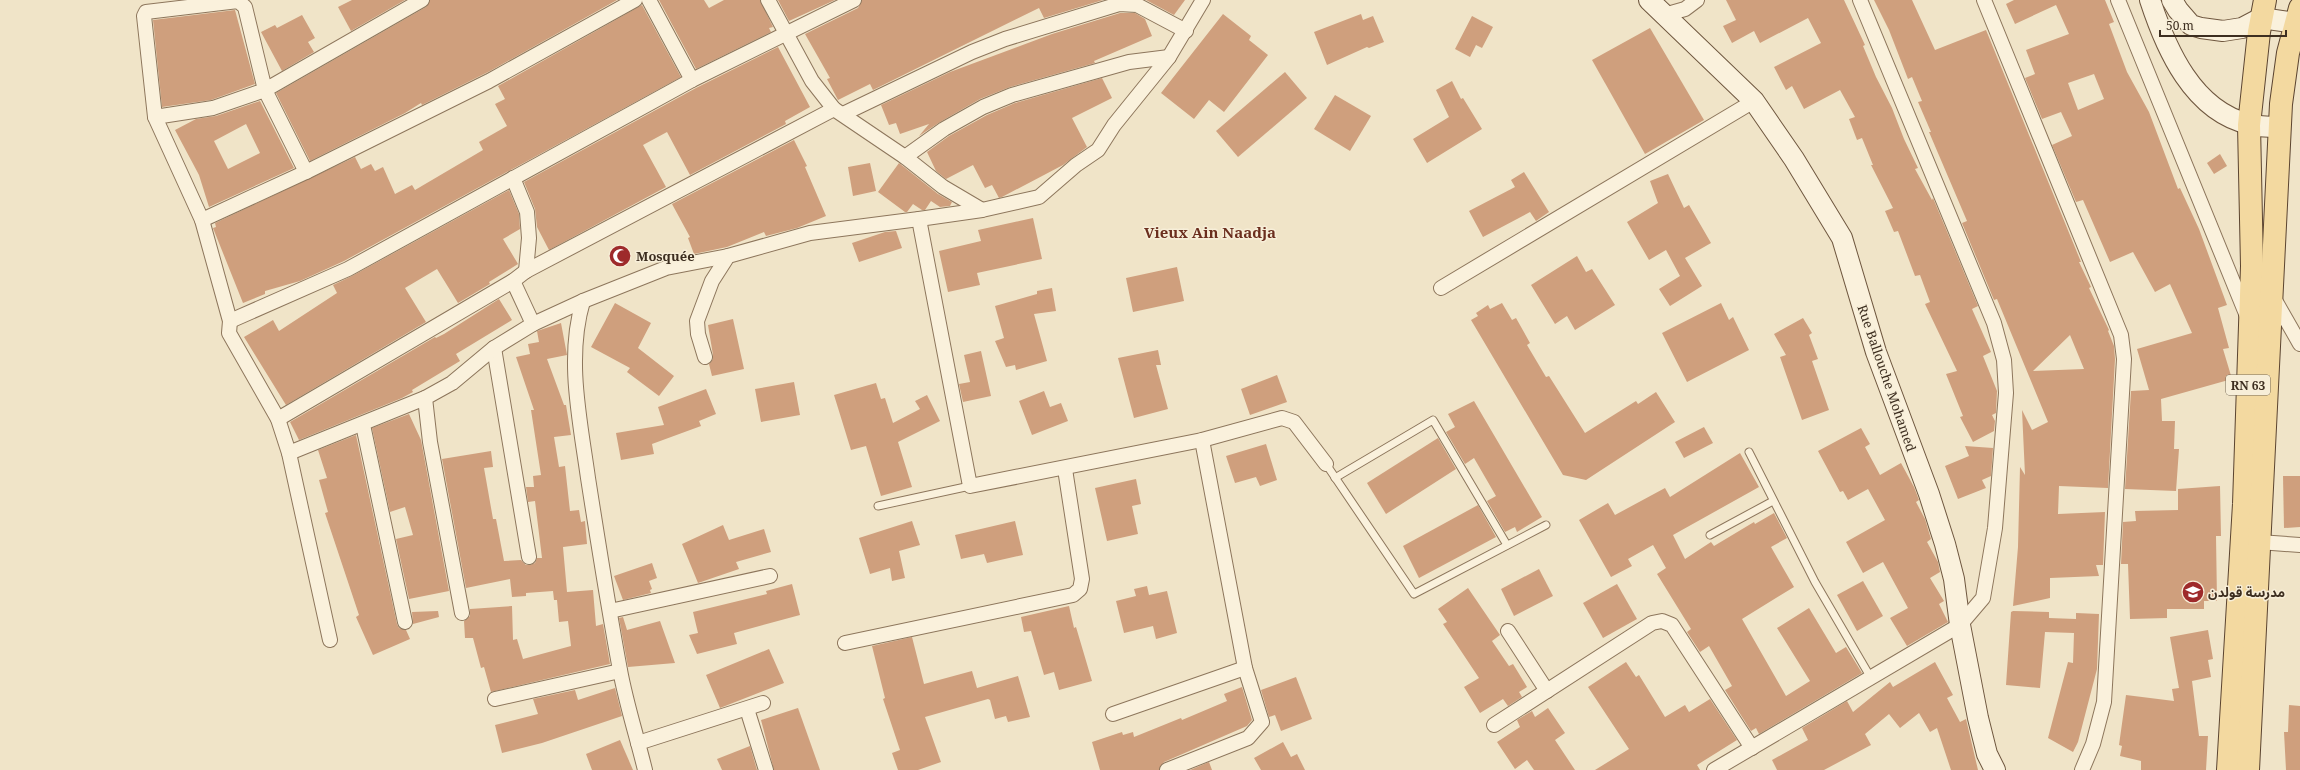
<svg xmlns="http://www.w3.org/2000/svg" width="2300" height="770" font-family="'Noto Serif','Noto Sans Arabic',serif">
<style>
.building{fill:#cf9f7d;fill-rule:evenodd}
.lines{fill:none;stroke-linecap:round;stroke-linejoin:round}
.lane-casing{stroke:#8d765c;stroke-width:9}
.street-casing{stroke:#8d765c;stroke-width:16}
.secondary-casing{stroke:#6f573f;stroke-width:22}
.primary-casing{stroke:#5b4430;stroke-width:24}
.lane{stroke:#faf1dc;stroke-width:7}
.street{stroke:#faf1dc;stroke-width:14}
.secondary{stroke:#faf1dc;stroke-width:20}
.primary{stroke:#f3d9a0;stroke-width:22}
.labels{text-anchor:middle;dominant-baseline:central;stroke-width:3;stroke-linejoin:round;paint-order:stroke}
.shield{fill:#f7eed8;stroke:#756857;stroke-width:1}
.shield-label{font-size:12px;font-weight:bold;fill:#3d2e20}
.poi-label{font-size:13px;font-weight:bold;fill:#3d2e20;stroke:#f7eed8;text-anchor:start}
.street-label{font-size:13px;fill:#3d2e20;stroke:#f7eed8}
.quarter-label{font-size:15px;font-weight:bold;fill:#6b2e1e;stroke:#f7eed8}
</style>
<rect width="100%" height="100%" fill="#f0e4c8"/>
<g class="building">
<path d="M352,0h53l-54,31 -13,-24z"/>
<path d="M430,0h187l-127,71 -68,34 -1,-2 -16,10 -95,48 -34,-68 150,-86z"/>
<path d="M659,0h45l5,8 15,-8h36l13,27 -4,1 2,4 -75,37z"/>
<path d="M778,0h57l-46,21z"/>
<path d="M862,0h241l-59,18 -5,-10 -166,82 -3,-6 -32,16 -11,-21 3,-1 -25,-44 53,-26z"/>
<path d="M1146,0h39l-11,15z"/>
<path d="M1726,0h118l21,45 -2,1 13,31 16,31 12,31 14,29 -3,1 17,31 1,-2 45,108 -6,3 19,43 -8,4 14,35 -1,22 -4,2 3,6 -1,10 -21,11 -13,-25 3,-1 -17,-42 11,-3 -32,-67 5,-2 -10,-27 -5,1 -17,-45 -4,1 -9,-21 8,-3 -22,-43h2l-11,-27 -5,2 -8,-21 6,-2 -15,-27 -36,19 -12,-23 -6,4 -12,-23 47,-24 -13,-25 -48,25 -6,-12 -22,12 -9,-17 13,-6z"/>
<path d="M1874,0h38l23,50 51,-20 95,232h-2l12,25 -2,1 20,42 -1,1 6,15 1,13 -7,129 -49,-2 -1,28 47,-2 -2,53h-7l3,11 -49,2v20l-37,8 5,-59 2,-80 5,8 -3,-65 10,20 16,-8 -51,-123 -3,1 -32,-77 5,-2 -38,-89h2l-13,-30 4,-1 -10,-24 -4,2 -19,-49zM2070,335l14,34 -51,2z"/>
<path d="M2014,0h91l9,22 -5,2 18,48 22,40 29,77 2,-1 19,41 28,76 -9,3 11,40 -6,1 9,30 -71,20 1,22h13l-1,28h5l-3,42 -51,-2 6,-98 18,-1 -12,-41 55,-16 -22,-49 -15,8 -22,-40 -23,10 -27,-62 -7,2 -24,-57 20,-9 -11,-24 -19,7 -17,-41 10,-4 -9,-24 43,-16 -13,-29 -41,19 -9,-20zM2094,74l10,25 -26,11 -10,-27z"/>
<path d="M642,5l39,72 -337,184 -44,20 -35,10v3l-22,9 -30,-75 3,-1 -1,-4 140,-66 6,12 10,-5 4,7 8,-4 12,27 17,-9 3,5 68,-40 -4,-8 28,-16 -12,-22 10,-5 -7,-13z"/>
<path d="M235,10l20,74 -44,16 -49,7 -9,-87z"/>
<path d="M1120,13h15l10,6 7,17 -58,25 1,2 -85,24 -30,12 -40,23 -21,14 10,-12 -29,10 -4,-11 -7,2 -8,-20 69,-33 102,-38z"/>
<path d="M1223,14l28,22 -2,4 19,15 -44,57 -15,-12 -15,19 -33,-26z"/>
<path d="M1361,14l2,6 10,-4 11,26 -15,6 -2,-1 -40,18 -13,-33z"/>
<path d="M302,15l13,23 -7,4 6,10 -32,19 -21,-39 14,-7 2,3z"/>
<path d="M1472,16l21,11 -11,21 -6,-3 -6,12 -15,-8z"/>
<path d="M1650,28l54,92 -59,34 -53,-94z"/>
<path d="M778,47l32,60 -25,14 1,3 -96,51 -23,-43 -24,13 23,42 -117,63 -12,-23 -2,-18 -11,-27 172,-94z"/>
<path d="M1285,72l22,26 -69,59 -22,-26z"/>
<path d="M1102,78l10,20 -40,20 15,29 -24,18 -61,32 -3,1 -7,-13 -7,3 -12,-23 -27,14 -10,-8 -9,-19 22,-16 38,-21 28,-12z"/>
<path d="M1452,81l9,18 2,-1 19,31 -55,34 -14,-24 36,-22 -13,-27z"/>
<path d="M1335,95l36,21 -21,35 -36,-22z"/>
<path d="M260,101l34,67 -85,39 -10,-32 -24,-45 21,-11 20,-3zM246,124l14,29 -32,16 -14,-28z"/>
<path d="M794,140l13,26 -2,1 21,49 -29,12 -31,8 -2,-4 -37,15 -33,7 -6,-16 2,-1 -18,-33z"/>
<path d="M2220,154l7,12 -13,8 -7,-11z"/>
<path d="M870,163l6,28 -23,5 -5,-29z"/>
<path d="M899,163l39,31 14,8 -2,4 -10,1 -9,-6 -6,9h-3l-9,-6 -6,8h-2l-27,-20z"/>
<path d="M1524,172l25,40 -13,9 -6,-9 -47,25 -14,-26 46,-24 -4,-7z"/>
<path d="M1668,174l16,34 5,-3 22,38 -26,15 17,28 -32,20 -11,-17 21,-13 -14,-26 -17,10 -22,-38 31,-19 -8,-22z"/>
<path d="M509,190l10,24 1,15 -17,10 15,25 -29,18 1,2 -32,19 -21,-34 -32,19 21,34 -140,83 -42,-68 29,-17 6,11 58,-38 -4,-8 19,-9z"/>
<path d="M1033,218l9,41 -65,14 3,12 -32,7 -9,-41 42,-10 -3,-11z"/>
<path d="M896,231l6,17 -43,14 -7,-19 33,-11z"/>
<path d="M1577,256l9,16 6,-3 23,36 -40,25 -8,-14 -12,8 -24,-39z"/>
<path d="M1177,267l7,34 -51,11 -7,-34z"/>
<path d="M1052,288l4,23 -22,3 13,47 -31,9 -1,-5 -9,2 -11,-26 9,-3 -9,-32 42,-12v-3z"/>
<path d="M499,299l13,21 -56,34 4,7 -48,29 1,2 -11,6 -103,42 -9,-18 145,-85 1,1 8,-4z"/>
<path d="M615,303l36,20 -13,25 36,28 -15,20 -32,-24 3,-4 -39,-21z"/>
<path d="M1502,303l10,17 4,-2 14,25 -3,2 19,32 3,-1 36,57 51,-32 2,3 18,-12 19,30 -89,58 -23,-5 -92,-155 7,-4 -2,-3 12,-8 2,4z"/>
<path d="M1721,303l8,17 4,-3 16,33 -62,32 -25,-49z"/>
<path d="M1803,318l9,15 -3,2 9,24 -6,2 17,49 -27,10 -22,-63 6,-2 -12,-21z"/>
<path d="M733,319l11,50 -32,7 -3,-12 4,-5v-4l-5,-30z"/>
<path d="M561,323l6,32 -20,4 17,46h2l5,30 -17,2 5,30 6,-1 5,45 9,-1 2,12 4,-1 2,23 -24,3 4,45 26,-2 3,36 7,-2 7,40 -119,28 -7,-25 -3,1 -8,-30h-8l-1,-17 6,-5v-7l42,-3 1,34 4,-1 6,20 48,-13 -3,-25 -9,1 -2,-22h-3l-1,-9 -27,2v3l-14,1 -2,-18 -44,9 -24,-129 49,-8 2,16 -9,1 9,51h3l8,42 17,-1 5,5h4l5,-2 2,-5h5l-7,-57 -7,1 -2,-15h8l-1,-11 8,-1 -10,-65h3l-18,-53 14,-3 -2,-10 11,-2 -2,-11z"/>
<path d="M1158,350l3,15h-5l12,44 -34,9 -16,-60z"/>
<path d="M981,351l10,45 -28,6 -4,-18 11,-2 -6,-27z"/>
<path d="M1277,375l10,27 -37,13 -9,-26z"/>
<path d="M794,382l6,33 -39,7 -6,-33z"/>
<path d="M876,383l5,16 4,-1 8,25 27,-14 -5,-8 12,-6 13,26 -42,21 14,45 -31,9 -15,-50 -15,4 -17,-55z"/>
<path d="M706,389l10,25 -17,7 2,5 -49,18 2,10 -33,6 -5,-27 48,-8 -6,-18z"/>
<path d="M1044,391l6,16 11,-4 7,18 -36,14 -13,-34z"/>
<path d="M1474,401l68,116 -25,15 -2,-5 -10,5 -18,-31 9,-5 -22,-38 -9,6 -19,-32 9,-5 -7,-13z"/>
<path d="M409,414l12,26 28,151 -40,8 -13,-60 17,-4 -8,-28 -15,5 -18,-84z"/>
<path d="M1704,427l9,16 -29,15 -9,-16z"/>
<path d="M1861,428l9,16 -5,3 15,28 21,-12 13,24 5,13 -3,2 9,17 6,20 -4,3 11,20 2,10 -10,6 14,23 -5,3 9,18 -41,24 -17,-28 18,-10 -25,-46 -20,11 -17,-31 39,-22 -17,-31 -20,11 -5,-9 -3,1 -22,-41z"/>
<path d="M356,435l41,189 2,4 7,2 4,9 -37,16 -17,-38 3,-2 -34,-102 3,-1 -9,-32 8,-2 -9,-28z"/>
<path d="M1438,438l18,31 -70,45 -19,-31z"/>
<path d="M1266,444l11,36 -17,6 -4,-9 -21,6 -9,-27z"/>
<path d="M1965,446l28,2 -2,28 -9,4 4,8 -28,11 -13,-33 24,-10z"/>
<path d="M1740,453l19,34 -86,48 12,24 26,-17 3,4 40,-24 1,2 19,-11 13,25 -16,9 23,40 -52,32 44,77 24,-15 -33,-53 32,-20 27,45 10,-6 16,26 -103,61 -3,-6 -5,3 -26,-41 7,-4 -23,-40 -9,6 -13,-20 4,-3 -34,-55 9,-6 -13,-23 -25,14 4,7 -21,11 -32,-57 29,-17 7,12 50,-27 5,9z"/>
<path d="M2283,476h17v51l-16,1z"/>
<path d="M1136,479l5,25 -9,2 6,28 -31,7 -12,-53z"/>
<path d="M2220,486l1,50h-5l1,65h-13v8h-37v9l-37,1 -2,-55h-7l2,-42 13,-1 -1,-10 43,-1v-21z"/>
<path d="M1478,505l18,32 -77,41 -16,-32z"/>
<path d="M912,521l8,24 -21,6 6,27 -13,3 -2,-13 -20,6 -11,-36z"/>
<path d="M1015,521l8,34 -36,8 -3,-9 -23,5 -6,-24z"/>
<path d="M723,525l6,15 35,-11 7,23 -35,10 3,7 -41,14 -16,-39z"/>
<path d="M652,563l5,15 -8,3 3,8 -2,1 1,3 -28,7 -9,-24z"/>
<path d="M1539,569l14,27 -39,20 -13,-27z"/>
<path d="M1863,581l20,35 -26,15 -20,-36z"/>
<path d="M792,584l8,31 -66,18 3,11 -40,10 -8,-19 9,-2 -5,-21 74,-18 -1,-3z"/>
<path d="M1617,584l20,35 -34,19 -20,-35z"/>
<path d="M1147,586l2,9 18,-4 10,42 -21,6 -3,-13 -29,7 -8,-32 20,-5 -2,-7z"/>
<path d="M1468,588l32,47 -8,6 17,25 4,-2 14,23 -8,5 3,5 -14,9 -5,-7 -23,14 -16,-26 15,-9 -36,-54 4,-2 -9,-13z"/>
<path d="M1069,606l5,22 2,-1 16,54 -33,9 -5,-18 -10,3 -13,-44 -7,1 -3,-15z"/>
<path d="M438,611l1,6 -26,7 -1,-12z"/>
<path d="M2013,611l36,1v6l27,1v-6l23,1 -2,55 -19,73 -5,10 -25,-14 20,-76 5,1 1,-30 -29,-1 -5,56 -34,-3 5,-73z"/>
<path d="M623,617l4,13 33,-9 15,42 -47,4 -9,-49z"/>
<path d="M2208,630l5,29 -5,1 3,17 -19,4 7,55h9l-2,34h-65v-9l-21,-5 2,-10 -3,-1 7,-50 48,6 -2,-12 7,-1 -9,-51z"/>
<path d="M912,637l12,47 48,-13 5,17 41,-12 12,41 -22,5 -2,-6 -11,3 -5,-19 -2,-1 -63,18 16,45 -23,8h-20l-6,-17 8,-3 -17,-51 2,-1 -13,-52z"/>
<path d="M769,649l15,34 -64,25 -14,-33z"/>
<path d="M1626,662l10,15 3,-2 26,42 20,-12 4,7 21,-13 27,41 -40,25 3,5h-105l34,-21 -41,-62z"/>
<path d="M1935,662l18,33 -6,3 13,24 6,-3 12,51h-27l-14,-42 -7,4 -11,-19 -19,15 -11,-14 -24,20 6,11 -47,25h-47l-5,-10 36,-20 -6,-12 45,-27 6,11 37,-30 3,5z"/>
<path d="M1296,677l16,42 -31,12 -6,-16 -6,2 -8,-27z"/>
<path d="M1242,687l10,33 -5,6 -83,36 -5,8h-59l-8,-28 30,-10 1,3 10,-3 1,5 47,-19 1,2 45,-19 -3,-7z"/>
<path d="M615,688l7,28 -80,27 -40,10 -7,-28 43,-11 -5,-15 42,-9 3,10z"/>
<path d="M2289,705l11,1v64h-14l-2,-38h4z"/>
<path d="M798,708l22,62h-46l-13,-50z"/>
<path d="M1548,708l17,25 -10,7 20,30h-41l-7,-10 -12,9 -18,-27 23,-15 -3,-7 15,-9 3,6z"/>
<path d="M620,740l13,30h-41l-6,-16z"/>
<path d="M1283,742l8,15 6,-3 8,16h-44l-7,-12z"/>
<path d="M750,746l7,24h-35l-5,-11z"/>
<path d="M1209,762l3,8h-22z"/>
</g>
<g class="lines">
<g class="lane-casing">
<g id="lane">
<path d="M1749,452l66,130 56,96"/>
<path d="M1326,464l88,130 132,-69"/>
<path d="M1335,478l98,-58 74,125"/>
<path d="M878,506l92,-20"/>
<path d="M1710,535l63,-34"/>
</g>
</g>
<g class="street-casing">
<g id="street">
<path d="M649,0l43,80"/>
<path d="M768,0l44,81 22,28 71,48 38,30 39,23"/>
<path d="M1203,0l-34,57 -55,68 -16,25 -22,15 -37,32 -57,13 -63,9 51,267 232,-46 80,-22 12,4 32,42"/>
<path d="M1984,0l137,335 3,24 -20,343 -11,42 -11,26"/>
<path d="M2118,0l129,316"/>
<path d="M1664,15l21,-6 12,-9"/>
<path d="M843,114l129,-62 33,-13 114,-35 18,1 49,26"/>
<path d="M155,117l47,103 28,101 -1,12 49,86 11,34 41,187"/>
<path d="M905,157l39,-28 39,-22 29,-12 117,-33 40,-5"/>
<path d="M306,172l-41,-82 -20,-83 -7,-6 -92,11 -2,4 11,101 58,-9 52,-18 157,-90"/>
<path d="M513,178l14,34 2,26 -3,33"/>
<path d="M202,220l104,-48 183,-91 146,-81"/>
<path d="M513,281l20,43"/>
<path d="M1441,288l313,-187"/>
<path d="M2272,295l28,49"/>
<path d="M583,301c-17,57 -3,119 5,177 10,64 20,128 32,192 6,33 17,67 25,100"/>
<path d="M230,321l118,-52 344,-189 162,-80"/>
<path d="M494,348l35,209"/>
<path d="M705,357l-7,-23 -1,-13 15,-40 16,-25 82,-23 109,-14"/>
<path d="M278,419l235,-138 13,-10 308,-162"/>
<path d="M363,425l42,197"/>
<path d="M289,453l136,-55"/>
<path d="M2259,542l41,3"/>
<path d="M610,611l160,-35"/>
<path d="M462,613l-32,-171 -5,-44 27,-15 42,-35 39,-24 50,-23 83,-33 62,-12"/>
<path d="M1508,631l39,60"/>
<path d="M845,643l228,-48 7,-6 2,-10 -17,-110"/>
<path d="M495,699l125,-28"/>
<path d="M747,709l19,61"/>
<path d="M1113,714l132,-46"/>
<path d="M1494,725l158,-102 10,-2 10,4 80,123"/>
<path d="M638,743l125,-40"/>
<path d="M1167,770l81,-32 14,-16 -17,-54 -43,-228"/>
<path d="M1714,770l246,-145 23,-27 12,-70 11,-135 -2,-33 -10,-37 -134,-323"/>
</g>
</g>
<g class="secondary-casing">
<g id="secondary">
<path d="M1649,0l105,101 40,58 48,79 34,114 53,142 16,50 9,35 6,46 18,93 9,36 8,16"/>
<path d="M2150,0c16,49 43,111 99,124 9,3 20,3 30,3"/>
<path d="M2172,0l6,10 13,15 10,3 22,3 19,-3 19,-10 35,5"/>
</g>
</g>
<g class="primary-casing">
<g id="primary">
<path d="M2228,770l16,-266 8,-238 -3,-141 10,-93 6,-32"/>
<path d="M2248,770l33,-666 7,-51 12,-45"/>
</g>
</g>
<use href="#lane" class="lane"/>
<use href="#street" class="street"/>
<use href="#secondary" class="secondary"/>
<use href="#primary" class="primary"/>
</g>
<defs>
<g id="mosque-disc" transform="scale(1.15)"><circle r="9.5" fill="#9e2a2b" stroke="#f7eed8"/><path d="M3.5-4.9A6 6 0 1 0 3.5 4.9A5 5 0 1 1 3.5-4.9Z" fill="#fff"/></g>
<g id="school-disc" transform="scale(1.15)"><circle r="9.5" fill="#9e2a2b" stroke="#f7eed8"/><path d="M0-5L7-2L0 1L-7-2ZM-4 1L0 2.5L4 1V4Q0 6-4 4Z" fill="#fff"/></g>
</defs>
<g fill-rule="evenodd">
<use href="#mosque-disc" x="620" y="256"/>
<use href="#school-disc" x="2193" y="592"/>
</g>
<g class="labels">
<rect class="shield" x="2226" y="375" width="44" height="20" rx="3"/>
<g class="shield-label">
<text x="2248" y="385">RN 63</text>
</g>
<g class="poi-label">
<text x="636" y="256">Mosquée</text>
<text x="2208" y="592">مدرسة قولدن</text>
</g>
<g class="street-label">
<text transform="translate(1887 378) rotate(71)">Rue Ballouche Mohamed</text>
</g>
<g class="quarter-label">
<text x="1210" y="232">Vieux Ain Naadja</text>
</g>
</g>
<path d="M2160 30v6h126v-6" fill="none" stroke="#3d2e20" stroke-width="2"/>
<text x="2166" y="30" font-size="12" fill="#3d2e20" stroke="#f7eed8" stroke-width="3" paint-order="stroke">50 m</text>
</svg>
